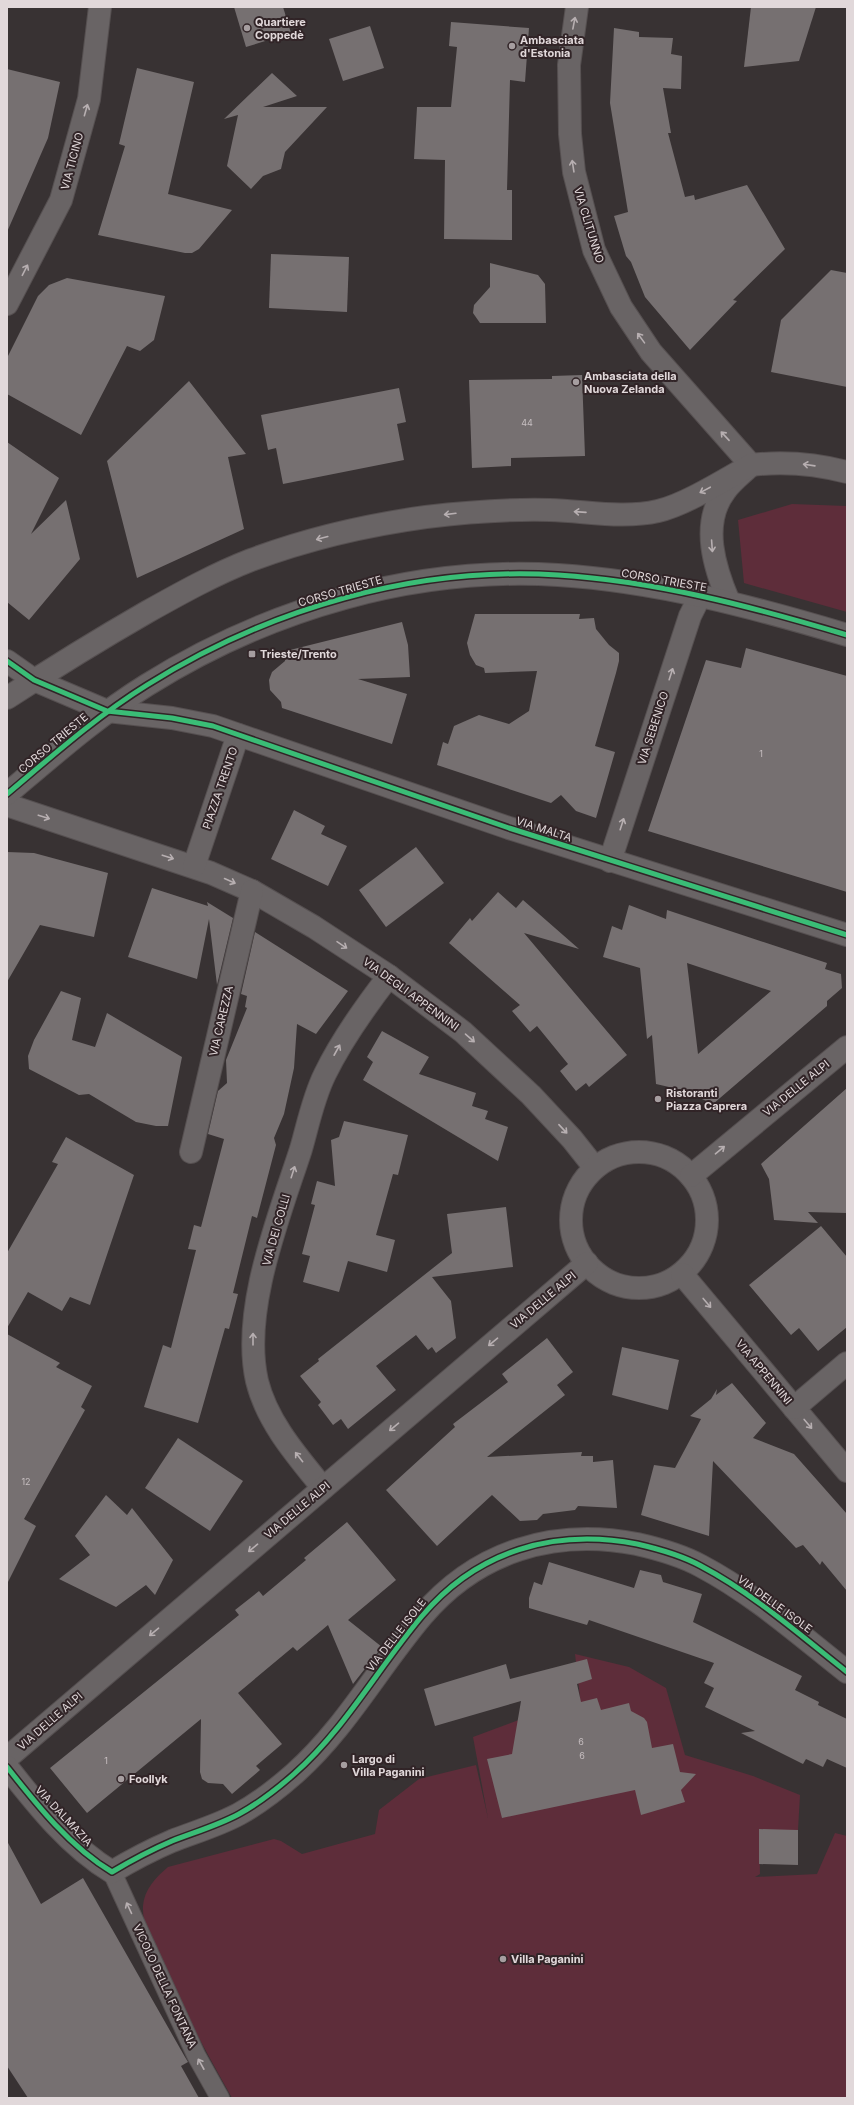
<svg xmlns="http://www.w3.org/2000/svg" width="854" height="2105" font-family="Inter,sans-serif">
<style>
.green{fill:#5e2d3a}
.building{fill:#767071;fill-rule:evenodd}
.lines{fill:none;stroke-linecap:round;stroke-linejoin:round}
.service-casing{stroke:#565051;stroke-width:20}
.minor-casing{stroke:#565051;stroke-width:24}
.tertiary-casing{stroke:#565051;stroke-width:24}
.service{stroke:#696465;stroke-width:18}
.minor{stroke:#696465;stroke-width:22}
.tertiary{stroke:#696465;stroke-width:22}
.cycleway-casing{stroke:#312427;stroke-width:8}
.cycleway{stroke:#3abd76;stroke-width:5}
.oneway{stroke:#b7afb1}
.poi-dot{fill:#a69ea0;stroke:#312427;stroke-width:1.5}
.labels{text-anchor:middle;dominant-baseline:central;stroke-width:4;stroke-linejoin:round;paint-order:stroke}
.number-label{font-size:9px;fill:#c6bec0}
.poi-label{font-size:11px;font-weight:bold;fill:#e1d8da;stroke:#312427;text-anchor:start}
.street-label{font-size:11px;fill:#e1d8da;stroke:#312427}
</style>
<rect width="100%" height="100%" fill="#383233"/>
<g class="green">
<path d="M792,504l55,2v106l-103,-29 -6,-63z"/>
<path d="M575,1654l54,13 37,21 19,67 68,21 47,19 -2,35h-39l1,44 -5,3 62,-3 18,-41 12,3v262h-615c-26,-46 -51,-92 -73,-140 -7,-17 -17,-33 -16,-52 1,-16 13,-29 25,-39l106,-28 7,2 21,13 73,-20 4,-24 40,-31 57,-14 12,53 -15,-81 107,-40z"/>
</g>
<g class="building">
<path d="M234,7h49l8,26 -45,14z"/>
<path d="M751,7h65l-17,54 -55,6z"/>
<path d="M451,22l78,6 -4,54 -15,-2 -3,110h5v50l-68,-1 1,-79 -31,-1 3,-52h34l6,-60 -8,-1z"/>
<path d="M370,26l14,42 -41,13 -14,-42z"/>
<path d="M614,28l25,4v5l34,1 -2,16 11,2 -1,33 -18,-1 8,45h-3l17,64 9,-2 1,5 52,-15 38,64 -52,51 4,1 -47,49 -45,-53 -14,-35 -5,-6 -12,-40 14,-4 -18,-109z"/>
<path d="M137,68l57,14 -26,112 64,16 -33,39 -7,4h-7l-87,-18 27,-89 -6,-2z"/>
<path d="M7,69l53,13 -12,56 -41,94z"/>
<path d="M272,73l25,23 -34,11h64l-42,45 -4,17 -18,7 -12,13 -24,-23 11,-51 -14,4z"/>
<path d="M271,254l78,3 -2,55 -78,-4z"/>
<path d="M490,263l48,12 7,9 1,39h-66l-7,-10 1,-8 16,-18z"/>
<path d="M831,270l16,3v114l-76,-15 10,-52z"/>
<path d="M67,278l98,18 -11,44 -14,11 -13,-5 -46,89 -74,-41v-36l31,-62 11,-11z"/>
<path d="M582,375l3,81 -74,2v8l-39,2 -3,-88 83,-1v-3z"/>
<path d="M189,381l57,73 -18,3 16,72 -107,49 -30,-117z"/>
<path d="M399,388l7,34 -9,2 7,36 -121,24 -7,-36 -8,2 -7,-35z"/>
<path d="M7,442l52,36 -28,56 35,-34 14,59 -51,61 -22,-18z"/>
<path d="M475,614h105l-1,5 15,-1 2,11 13,16 10,8v8l-3,12 -21,73 20,6 -19,66 -20,-7 -15,-16 -10,8 -114,-38 6,-23 5,2 6,-18 25,-11 30,9 20,-13 8,-40 -52,2 -1,-5 -8,-3 -6,-10 -3,-12z"/>
<path d="M402,622l6,23 2,32 -52,2 49,15 -15,50 -110,-36 -1,-6 -11,-12 -1,-10 3,-8 13,-11 1,-10z"/>
<path d="M746,648l101,28v216l-199,-61 58,-171 35,8z"/>
<path d="M294,810l31,16 -4,8 26,12 -19,40 -57,-27z"/>
<path d="M416,847l28,36 -58,44 -27,-37z"/>
<path d="M7,852l27,1 74,20 -14,64 -54,-12 -33,57z"/>
<path d="M152,888l56,18 -1,-4 26,16 -16,67 -8,-66 -12,60 -69,-22z"/>
<path d="M498,892l18,16 7,-8 56,49 -55,-16 103,122 -38,32 -3,-4 -10,8 -16,-20 8,-7 -31,-38 -7,6 -18,-21 8,-6 -71,-62 21,-25 2,3z"/>
<path d="M629,905l37,14 1,-9 160,53 -2,6 16,5 1,14 -15,13v5l-114,98 -31,-14 -26,-6 -4,-49 -5,4 -7,-71 -37,-11 9,-31 10,4zM687,963l84,28 -73,63z"/>
<path d="M255,932l93,59 -32,43 -19,-10 -3,44 -10,46 -10,24 2,7 -19,73 -5,-2 -19,77 5,1 -9,35 -4,-1 -27,95 -54,-16 19,-62 8,3 25,-98 -8,-1 6,-24 7,2 23,-88 -16,-5 10,-43 9,-8 -1,-23 21,-52 -2,-1 2,-11 -6,-2z"/>
<path d="M61,991l20,7 -9,42 23,7 12,-34 75,44 -14,69h-12l-20,-4 -47,-28 -10,1 -50,-26 -1,-13 6,-16z"/>
<path d="M382,1031l47,26 -10,17 57,19 -4,13 16,5 -3,8 23,8 -10,34 -135,-81 10,-18 -6,-5z"/>
<path d="M847,1088v125l-39,-1 10,11 -44,-3 -5,-41 -8,-15z"/>
<path d="M344,1121l64,14 -10,40 -5,-1 -17,61 19,5 -8,32 -39,-11 -9,31 -36,-10 7,-26 -8,-2 13,-49 -4,-1 6,-23 18,5 -4,-46 8,-3z"/>
<path d="M66,1137l68,38 -44,130 -20,-8 -8,14 -34,-19 -21,36v-75l51,-89 -6,-2z"/>
<path d="M506,1207l7,60 -81,10 19,24 5,37 -20,15 -4,-6 -4,3 -12,-15 -40,31 20,24 -48,39 -7,-10 -8,6 -15,-20 3,-3 -21,-26 19,-15 -1,-2 134,-106 -5,-39z"/>
<path d="M821,1226l26,31v70l-29,24 -19,-23 -8,7 -42,-50z"/>
<path d="M7,1334l53,29 -4,4 36,19 -11,21 4,3 -61,109 12,7 -29,58z"/>
<path d="M547,1338l26,34 -16,13 8,10 -78,62 95,-5 -1,4h12v6l20,-2 4,48 -39,-2 -3,4 -32,4 -6,6 -17,1 -28,-26 -55,51 -51,-56 69,-63 -2,-3 55,-42 -6,-8z"/>
<path d="M622,1347l57,13 -11,50 -56,-15z"/>
<path d="M732,1383l34,40 -13,15 41,16 53,60v77l-25,-30 -2,4 -17,-20 -7,3 -83,-87 -4,75 -68,-21 13,-50 21,3 26,-49 -11,-3 21,-17 6,-10 -1,6z"/>
<path d="M178,1438l65,43 -33,50 -65,-43z"/>
<path d="M106,1495l21,20 5,-7 41,52 -18,35 -9,-10 -30,22 -57,-28 31,-24 -15,-19z"/>
<path d="M347,1522l49,58 -48,40 34,27 -29,37 -25,-59 -31,26 -4,-4 -55,46 44,51 -26,22 4,4 -28,24 -9,-10 -15,-1 -6,-4 -2,-7 1,-53 -114,94 -37,-45 189,-153 -4,-5 24,-19 4,5 43,-36 -2,-2z"/>
<path d="M549,1562l85,26 6,-18 21,5 2,7 39,12 -9,28 109,54 -7,14 24,12 -1,3 29,14v49l-20,-9 -4,8 -17,-8 -3,5 -62,-31 14,-2 -50,-24 9,-19 -10,-5 10,-20 -125,-43 -2,5 -58,-17v-10l5,-16 8,3z"/>
<path d="M587,1659l5,20 -15,5 4,18 16,-4 4,12 28,-7 2,8 13,7 3,4 5,26 21,-4 7,28 16,2 -15,16 4,12 -44,13 -6,-25 -133,28 -15,-59 25,-5 9,-53 -86,25 -11,-37 82,-25 4,15z"/>
<path d="M759,1829l39,1v35l-39,-1z"/>
<path d="M7,1841l34,63 42,-26 102,179 3,5 -7,4 18,32h-171l-21,-32z"/>
</g>
<g class="lines">
<g class="service-casing">
<path id="service" d="M112,1872l84,183 24,43"/>
</g>
<g class="minor-casing">
<g id="minor">
<path d="M577,7l-8,58 1,69 4,38 20,78 27,57 30,45 100,113c-8,8 -19,16 -26,26 -25,33 -10,78 4,111"/>
<path d="M7,304l54,-104 28,-101 11,-92"/>
<path d="M7,661l27,19 73,31 65,7 41,8 296,102 338,107"/>
<path d="M7,805l204,68 41,18 62,36 75,49 74,56 68,63 41,44 23,29"/>
<path d="M610,861l80,-245 10,-20"/>
<path d="M194,866l44,-131"/>
<path d="M191,1152l61,-261"/>
<circle cx="639" cy="1220" r="68"/>
<path d="M691,1176l156,-129"/>
<path d="M682,1274l165,197"/>
<path d="M794,1408l53,-45"/>
<path d="M323,1488c-26,-32 -56,-66 -66,-107 -16,-71 22,-164 44,-232 7,-24 12,-51 24,-75 17,-35 40,-67 64,-98"/>
<path d="M7,1758l580,-495"/>
<path d="M7,1767c30,38 63,80 105,105 20,-12 39,-22 60,-31 23,-9 47,-16 67,-27 20,-11 38,-25 55,-40 51,-45 84,-106 128,-158 55,-65 132,-88 215,-72 22,5 44,11 64,22 53,28 99,69 146,106"/>
</g>
</g>
<g class="tertiary-casing">
<g id="tertiary">
<path d="M7,698c46,-30 93,-59 140,-86 34,-19 68,-38 104,-52 56,-21 116,-35 175,-43 41,-5 83,-8 124,-7 36,1 73,9 108,1 27,-6 68,-32 93,-46 33,-4 65,-1 96,7"/>
<path d="M7,794c45,-38 90,-78 140,-109 121,-76 267,-119 411,-110 98,6 195,32 289,60"/>
</g>
</g>
<use href="#service" class="service"/>
<use href="#minor" class="minor"/>
<use href="#tertiary" class="tertiary"/>
<g class="cycleway-casing">
<g id="cycleway">
<path d="M7,661l27,19 73,31 65,7 41,8 296,102 338,107"/>
<path d="M7,794c45,-38 90,-78 140,-109 121,-76 267,-119 411,-110 98,6 195,32 289,60"/>
<path d="M7,1767c30,38 63,80 105,105 20,-12 39,-22 60,-31 23,-9 47,-16 67,-27 20,-11 38,-25 55,-40 51,-45 84,-106 128,-158 55,-65 132,-88 215,-72 22,5 44,11 64,22 53,28 99,69 146,106"/>
</g>
</g>
<use href="#cycleway" class="cycleway"/>
</g>
<defs><path id="oneway-shaft" d="M-6 0H5M1.5-3L5.5 0L1.5 3" fill="none" stroke-width="1.6" stroke-linecap="round" stroke-linejoin="round"/></defs>
<g class="oneway">
<use href="#oneway-shaft" transform="translate(574 23) rotate(-79)"/>
<use href="#oneway-shaft" transform="translate(86 110) rotate(-74)"/>
<use href="#oneway-shaft" transform="translate(573 166) rotate(-99)"/>
<use href="#oneway-shaft" transform="translate(25 270) rotate(-63)"/>
<use href="#oneway-shaft" transform="translate(641 338) rotate(-126)"/>
<use href="#oneway-shaft" transform="translate(725 436) rotate(-133)"/>
<use href="#oneway-shaft" transform="translate(809 465) rotate(-172)"/>
<use href="#oneway-shaft" transform="translate(705 490) rotate(152)"/>
<use href="#oneway-shaft" transform="translate(580 512) rotate(-176)"/>
<use href="#oneway-shaft" transform="translate(450 514) rotate(173)"/>
<use href="#oneway-shaft" transform="translate(322 538) rotate(165)"/>
<use href="#oneway-shaft" transform="translate(712 546) rotate(86)"/>
<use href="#oneway-shaft" transform="translate(671 674) rotate(-72)"/>
<use href="#oneway-shaft" transform="translate(44 817) rotate(18)"/>
<use href="#oneway-shaft" transform="translate(622 824) rotate(-72)"/>
<use href="#oneway-shaft" transform="translate(168 857) rotate(18)"/>
<use href="#oneway-shaft" transform="translate(230 881) rotate(24)"/>
<use href="#oneway-shaft" transform="translate(342 945) rotate(34)"/>
<use href="#oneway-shaft" transform="translate(470 1038) rotate(41)"/>
<use href="#oneway-shaft" transform="translate(337 1050) rotate(-61)"/>
<use href="#oneway-shaft" transform="translate(563 1129) rotate(47)"/>
<use href="#oneway-shaft" transform="translate(720 1150) rotate(-40)"/>
<use href="#oneway-shaft" transform="translate(293 1172) rotate(-72)"/>
<use href="#oneway-shaft" transform="translate(707 1303) rotate(50)"/>
<use href="#oneway-shaft" transform="translate(253 1339) rotate(-90)"/>
<use href="#oneway-shaft" transform="translate(493 1342) rotate(140)"/>
<use href="#oneway-shaft" transform="translate(808 1424) rotate(50)"/>
<use href="#oneway-shaft" transform="translate(394 1427) rotate(140)"/>
<use href="#oneway-shaft" transform="translate(299 1457) rotate(-128)"/>
<use href="#oneway-shaft" transform="translate(253 1548) rotate(140)"/>
<use href="#oneway-shaft" transform="translate(154 1632) rotate(140)"/>
<use href="#oneway-shaft" transform="translate(129 1908) rotate(-115)"/>
<use href="#oneway-shaft" transform="translate(201 2064) rotate(-119)"/>
</g>
<g class="poi-dot">
<circle cx="247" cy="28" r="4"/>
<circle cx="512" cy="46" r="4"/>
<circle cx="576" cy="382" r="4"/>
<rect x="248" y="650" width="8" height="8" rx="2"/>
<circle cx="658" cy="1099" r="4"/>
<circle cx="344" cy="1765" r="4"/>
<circle cx="121" cy="1779" r="4"/>
<circle cx="503" cy="1959" r="4"/>
</g>
<g class="labels">
<g class="number-label">
<text x="527" y="422">44</text>
<text x="761" y="753">1</text>
<text x="26" y="1481">12</text>
<text x="581" y="1741">6</text>
<text x="582" y="1755">6</text>
<text x="106" y="1760">1</text>
</g>
<g class="poi-label">
<text x="255" y="22">Quartiere<tspan x="255" dy="13">Coppedè</tspan></text>
<text x="520" y="40">Ambasciata<tspan x="520" dy="13">d'Estonia</tspan></text>
<text x="584" y="376">Ambasciata della<tspan x="584" dy="13">Nuova Zelanda</tspan></text>
<text x="260" y="654">Trieste/Trento</text>
<text x="666" y="1093">Ristoranti<tspan x="666" dy="13">Piazza Caprera</tspan></text>
<text x="352" y="1759">Largo di<tspan x="352" dy="13">Villa Paganini</tspan></text>
<text x="129" y="1779">Foollyk</text>
<text x="511" y="1959">Villa Paganini</text>
</g>
<g class="street-label">
<text transform="translate(72 161) rotate(-75)">VIA TICINO</text>
<text transform="translate(589 225) rotate(73)">VIA CLITUNNO</text>
<text transform="translate(664 580) rotate(10)">CORSO TRIESTE</text>
<text transform="translate(340 591) rotate(-16)">CORSO TRIESTE</text>
<text transform="translate(653 728) rotate(-72)">VIA SEBENICO</text>
<text transform="translate(53 743) rotate(-40)">CORSO TRIESTE</text>
<text transform="translate(220 788) rotate(-71)">PIAZZA TRENTO</text>
<text transform="translate(544 829) rotate(18)">VIA MALTA</text>
<text transform="translate(411 994) rotate(36)">VIA DEGLI APPENNINI</text>
<text transform="translate(221 1021) rotate(-77)">VIA CAREZZA</text>
<text transform="translate(796 1088) rotate(-39)">VIA DELLE ALPI</text>
<text transform="translate(276 1230) rotate(-74)">VIA DEI COLLI</text>
<text transform="translate(543 1300) rotate(-40)">VIA DELLE ALPI</text>
<text transform="translate(764 1372) rotate(50)">VIA APPENNINI</text>
<text transform="translate(297 1510) rotate(-40)">VIA DELLE ALPI</text>
<text transform="translate(775 1604) rotate(36)">VIA DELLE ISOLE</text>
<text transform="translate(396 1635) rotate(-52)">VIA DELLE ISOLE</text>
<text transform="translate(50 1721) rotate(-41)">VIA DELLE ALPI</text>
<text transform="translate(64 1816) rotate(47)">VIA DALMAZIA</text>
<text transform="translate(165 1986) rotate(65)">VICOLO DELLA FONTANA</text>
</g>
</g>
<rect width="854" height="2105" fill="none" stroke="#e1d8da" stroke-width="16"/>
</svg>
